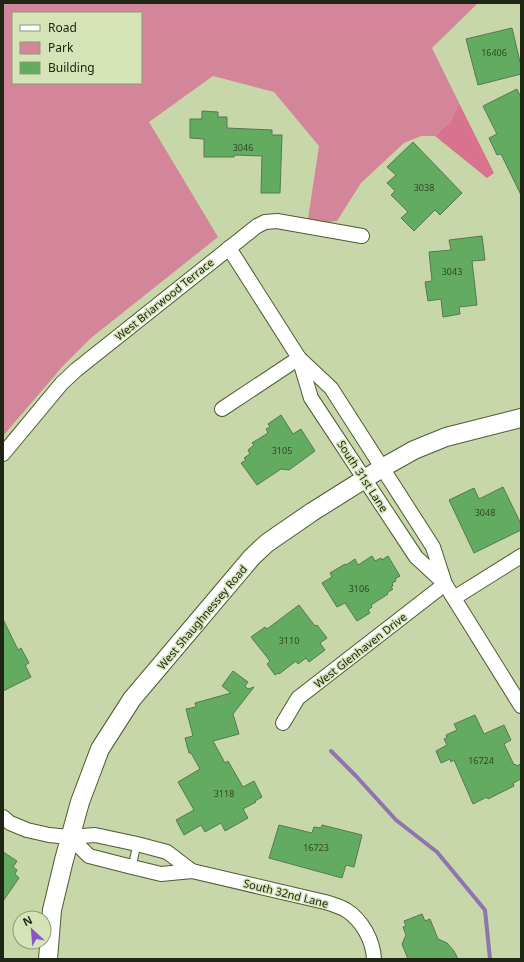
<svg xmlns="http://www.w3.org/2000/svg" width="524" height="962" font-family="'Noto Sans',sans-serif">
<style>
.green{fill:#d3869a;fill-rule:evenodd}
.forest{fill:#d7738f}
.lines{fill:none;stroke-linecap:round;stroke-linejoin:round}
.stream{stroke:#8d75ad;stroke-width:4}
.building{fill:#63ab60;stroke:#577755}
.service-casing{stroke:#4d5a32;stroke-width:9}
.minor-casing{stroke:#4d5a32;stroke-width:16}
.tertiary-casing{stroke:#4d5a32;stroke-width:20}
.service{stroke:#fff;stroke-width:7}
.minor{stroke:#fff;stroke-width:14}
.tertiary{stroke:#fff;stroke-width:18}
.labels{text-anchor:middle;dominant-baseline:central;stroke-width:3;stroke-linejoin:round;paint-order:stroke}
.number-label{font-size:9px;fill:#314727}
.street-label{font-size:11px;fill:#202614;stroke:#d5e4b7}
</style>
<rect width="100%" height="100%" fill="#c8d7aa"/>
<path class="green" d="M3,3h475l-46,45 27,55 -8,18 -16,15h-14l-17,7 -43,40 -24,38 -9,1 -20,-3 11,-73 -45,-54 -61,-16 -64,46 69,115 -127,101 -29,29 -59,69zM13,13h128v70h-128z"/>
<path class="forest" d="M459,103l35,70 -7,5 -52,-42 16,-15z"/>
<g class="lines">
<path class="stream" d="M331,751l25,25 40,44 41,32 48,58 5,49"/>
</g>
<g class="building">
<path d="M512,28l9,38v8l-43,11 -12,-46z"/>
<path d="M517,89l4,9v97l-20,-41 -4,1 -8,-17 8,-4 -14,-28z"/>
<path d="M202,111l16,1v5h9v11l45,2v5h10l-2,58h-19l1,-37 -27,-1 -1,2h-30v-18l-14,-1v-19h12z"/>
<path d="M413,142l49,51 -22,22 -5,-5 -21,21 -13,-13 7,-6 -17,-17 4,-4 -8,-8 9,-8 -9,-8z"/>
<path d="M482,236l3,24 -13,1 5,44 -18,2 1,7 -17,3 -2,-18 -13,2 -3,-19 7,-1 -3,-29 22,-2 -2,-10z"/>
<path d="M281,415l12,19 8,-5 14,22 -26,19 -8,-1 -24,16 -16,-22 5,-3 -2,-2 6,-4 -2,-4 6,-5 -2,-2 16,-10 -2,-4 4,-2 -2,-3z"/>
<path d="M503,487l18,37v6l-47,23 -25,-53 25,-12 5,11z"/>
<path d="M372,556l3,5 6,-3 1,2 6,-4 12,20 -5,3 1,2 -4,2 1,3 -2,1 2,2 -6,4 1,1 -17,11 1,2 -4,3 2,3 -13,8 -12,-18 -8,4 -15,-24 10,-6 -2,-4 15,-9 1,1 9,-6 3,6z"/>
<path d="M299,605l16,21 2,-1 10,13 -7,5 5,7 -16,12 -3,-4 -8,6 -2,-3 -17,13 -1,-1 -3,2 -8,-11 3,-3 -19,-24 14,-10 2,2z"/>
<path d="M3,619l15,31 3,-2 8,15 -4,2 6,12 -28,14z"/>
<path d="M233,671l15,11 -3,4 3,3 6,-2 -21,27 6,20 -26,7 12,22 3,-2 15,26 11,-6 8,16 -7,4 1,1 -13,7 5,9 -23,13 -4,-8 -16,9 -4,-7 -17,10 -8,-15 18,-10 -16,-28 22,-13 -9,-16h-2l-4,-15 8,-2 -7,-27 10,-2 -1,-4 36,-10 -9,-7z"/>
<path d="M475,715l9,19 20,-9 7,15 -7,4 10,21 1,-1 1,2 5,-2v15l-8,4 1,3 -26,13 -1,-2 -14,7 -19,-44 -3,2 -1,-3 -9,4 -5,-12 11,-6 -3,-6 3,-1 -1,-3 11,-5 -3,-6z"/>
<path d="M279,825l33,8 2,-6 7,1 1,-3 40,10 -8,32 -8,-2 -4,13 -73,-20z"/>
<path d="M3,852l14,9 -4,6 4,3 -2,4 4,4 -16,23z"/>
<path d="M422,914l3,7 5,-2 8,20 9,4 7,8 4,8h-50l-6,-15 4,-9 -3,-8 3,-1 -2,-5z"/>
</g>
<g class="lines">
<g class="service-casing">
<path id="service" d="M132,867l5,-23"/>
</g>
<g class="minor-casing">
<g id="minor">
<path d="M229,248l70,110 32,30 102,159 11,34"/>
<path d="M299,358l12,40 105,159 29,27 76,122"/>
<path d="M222,409l77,-51"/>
<path d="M3,454l59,-71 14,-13 181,-144 8,-4 12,-1 85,15"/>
<path d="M454,598l67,-42"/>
<path d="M283,723l15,-25 147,-114"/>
<path d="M3,817l7,6 17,7 22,5 21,2 25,-2 42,9 30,8 25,19"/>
<path d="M70,837l19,19 43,11 29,7 31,-3 133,31c7,2 14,4 21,8 16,10 27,30 28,49"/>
</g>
</g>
<g class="tertiary-casing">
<path id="tertiary" d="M48,959l4,-49 12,-50 16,-58 20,-53 32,-50 120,-142 15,-14 45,-31 70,-44 32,-18 32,-13 75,-19"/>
</g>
<use href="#service" class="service"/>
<use href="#minor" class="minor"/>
<use href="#tertiary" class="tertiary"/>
</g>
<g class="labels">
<g class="number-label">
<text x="494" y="52">16406</text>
<text x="243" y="147">3046</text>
<text x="424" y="187">3038</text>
<text x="452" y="271">3043</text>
<text x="282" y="450">3105</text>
<text x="485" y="512">3048</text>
<text x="359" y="588">3106</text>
<text x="289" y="640">3110</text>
<text x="481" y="760">16724</text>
<text x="224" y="793">3118</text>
<text x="316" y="847">16723</text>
</g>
<g class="street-label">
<text transform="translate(164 299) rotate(-39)">West Briarwood Terrace</text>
<text transform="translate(363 476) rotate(57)">South 31st Lane</text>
<text transform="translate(202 617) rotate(-50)">West Shaughnessey Road</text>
<text transform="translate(360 650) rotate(-38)">West Glenhaven Drive</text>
<text transform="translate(286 893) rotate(14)">South 32nd Lane</text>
</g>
</g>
<rect width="524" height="962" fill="none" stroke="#202614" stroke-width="8"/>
<rect x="12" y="12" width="130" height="72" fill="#d5e4b7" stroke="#8d9876"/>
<rect x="20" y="25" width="20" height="6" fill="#ffffff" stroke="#8d9876"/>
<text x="48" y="32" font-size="12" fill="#202614">Road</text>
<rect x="20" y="42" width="20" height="12" fill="#d3869a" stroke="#8d9876"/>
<text x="48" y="52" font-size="12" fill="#202614">Park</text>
<rect x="20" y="62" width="20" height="12" fill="#63ab60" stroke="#8d9876"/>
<text x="48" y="72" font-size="12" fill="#202614">Building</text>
<g transform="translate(32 930) rotate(334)"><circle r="19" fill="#d5e4b7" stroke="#8d9876"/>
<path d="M0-3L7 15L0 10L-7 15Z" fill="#8d54cc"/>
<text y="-6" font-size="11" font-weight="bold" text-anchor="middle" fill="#202614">N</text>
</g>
</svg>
